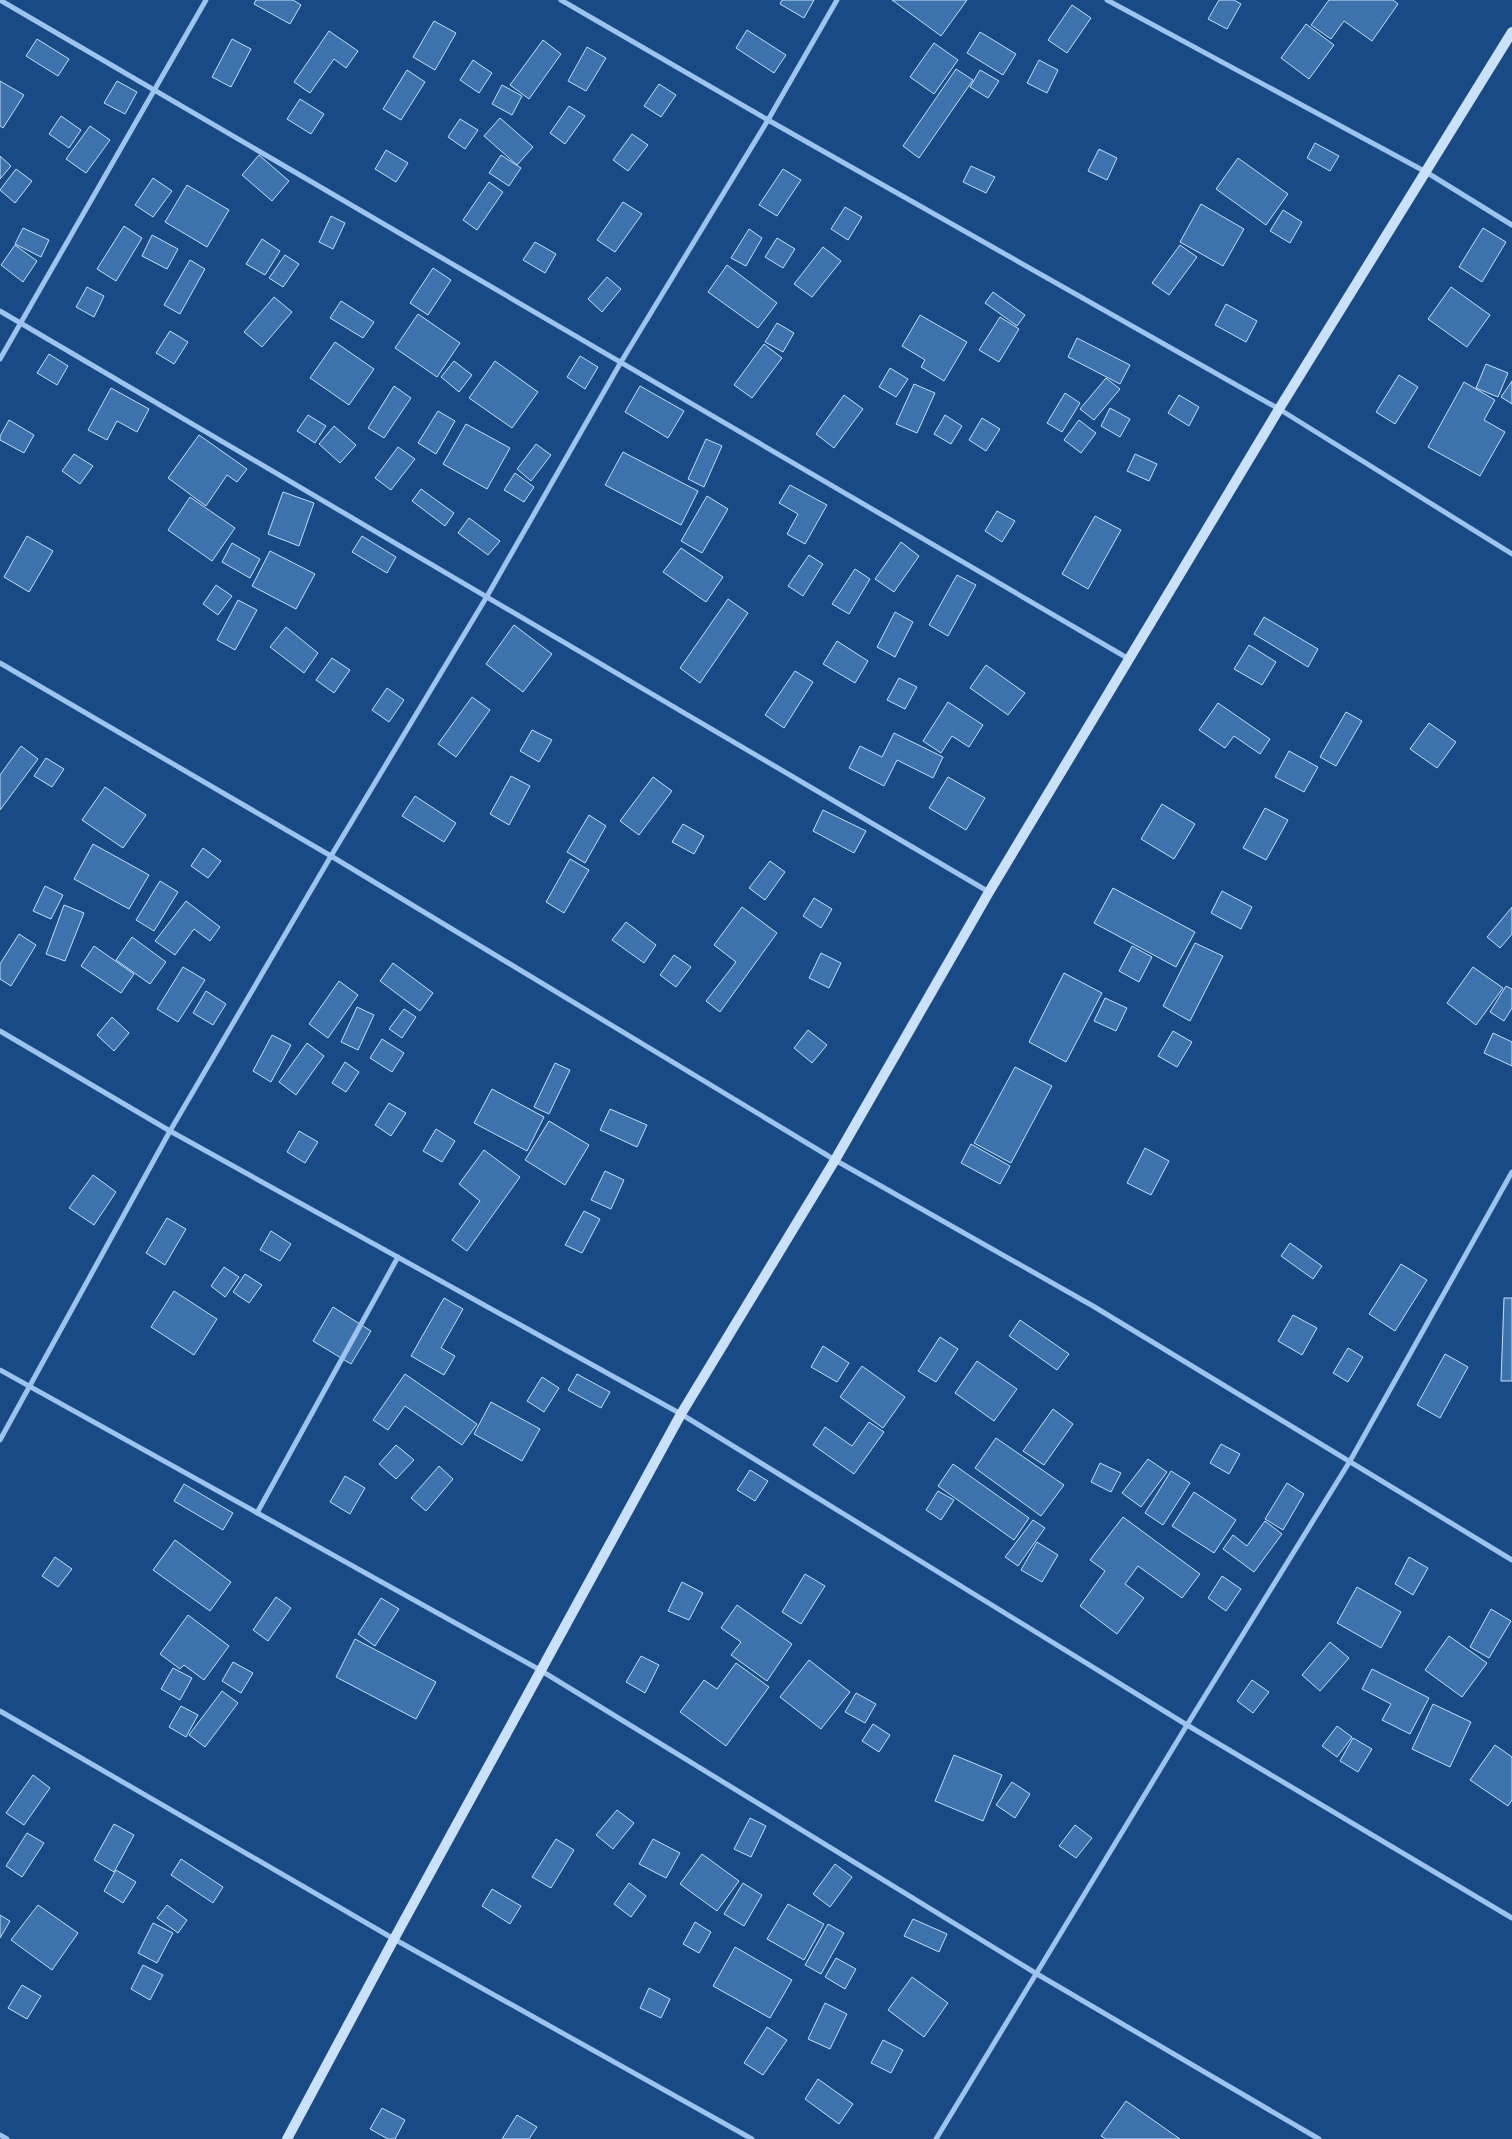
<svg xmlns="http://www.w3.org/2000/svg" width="1512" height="2139" font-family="Montserrat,sans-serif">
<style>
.building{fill:#3d73ad;stroke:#c4def9}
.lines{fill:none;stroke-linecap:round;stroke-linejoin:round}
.street{stroke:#9ec4ed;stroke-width:5}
.secondary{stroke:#cbe0f9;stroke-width:10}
</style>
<rect width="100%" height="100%" fill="#184b86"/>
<g class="building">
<path d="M256,0h37l8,5 -11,19 -36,-20z"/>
<path d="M782,0h32l-10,18 -24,-14z"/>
<path d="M892,0h75l-26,36z"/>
<path d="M1219,0h15l7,4 -14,25 -19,-10z"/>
<path d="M1329,0h64l5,4 -26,37 -28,-20 -13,18 -20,-14z"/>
<path d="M1072,5l19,13 -24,35 -19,-13z"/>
<path d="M434,21l22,12 -21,37 -22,-13z"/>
<path d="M1306,24l28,21 -25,34 -28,-21z"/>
<path d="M747,30l39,25 -12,18 -38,-25z"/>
<path d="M329,31l29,20 -12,17 -12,-9 -24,34 -16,-11z"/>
<path d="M980,32l36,22 -13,21 -36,-22z"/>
<path d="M37,39l32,20 -11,17 -32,-20z"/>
<path d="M232,39l19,10 -20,38 -19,-10z"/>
<path d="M543,40l18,14 -32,45 -19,-14z"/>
<path d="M934,43l24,17 -24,34 -24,-17z"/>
<path d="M587,47l19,11 -20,33 -18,-10z"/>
<path d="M473,60l19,13 -13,20 -19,-13z"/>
<path d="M1039,60l19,10 -11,23 -20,-10z"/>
<path d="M956,69l17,11 -54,78 -16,-12z"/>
<path d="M407,70l18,12 -24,38 -18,-11z"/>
<path d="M980,70l19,11 -11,17 -18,-11z"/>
<path d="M0,81l24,14 -21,33 -3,-2z"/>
<path d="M117,81l20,11 -12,22 -21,-11z"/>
<path d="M659,84l17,11 -15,22 -17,-11z"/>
<path d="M502,85l20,11 -10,19 -20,-11z"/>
<path d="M300,99l24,15 -13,20 -24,-15z"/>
<path d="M569,106l16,10 -20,28 -15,-11z"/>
<path d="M61,116l20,14 -12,18 -20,-14z"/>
<path d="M500,118l33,29 -16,18 -33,-29z"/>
<path d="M460,119l18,11 -13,19 -17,-12z"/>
<path d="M90,126l20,14 -24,33 -20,-14z"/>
<path d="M632,134l16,11 -20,26 -15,-11z"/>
<path d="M1315,143l24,13 -9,15 -23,-13z"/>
<path d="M1099,149l18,9 -10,22 -19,-9z"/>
<path d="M386,150l22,13 -12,19 -21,-13z"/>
<path d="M259,155l30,26 -17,20 -30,-26z"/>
<path d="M501,155l20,13 -12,18 -20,-13z"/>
<path d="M0,156l11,10 -11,13z"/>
<path d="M1238,158l50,36 -22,31 -50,-36z"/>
<path d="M971,166l24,11 -9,16 -23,-11z"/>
<path d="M16,169l16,12 -17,22 -15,-13z"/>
<path d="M783,169l18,11 -24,36 -18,-11z"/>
<path d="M153,178l19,13 -19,26 -18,-12z"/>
<path d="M489,182l14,10 -26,38 -14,-10z"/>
<path d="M187,185l42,25 -22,37 -42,-25z"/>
<path d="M623,202l19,12 -27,38 -18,-12z"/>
<path d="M1201,204l43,25 -21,37 -43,-24z"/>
<path d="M845,207l17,10 -14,23 -17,-11z"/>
<path d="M1283,210l19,12 -12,21 -20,-12z"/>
<path d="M331,216l14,7 -12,26 -14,-7z"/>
<path d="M124,226l18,12 -26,43 -19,-12z"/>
<path d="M23,228l26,12 -8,17 -26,-13z"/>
<path d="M1483,228l23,14 -24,40 -23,-15z"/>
<path d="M749,229l13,9 -16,28 -15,-8z"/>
<path d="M152,235l26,14 -11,20 -25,-13z"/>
<path d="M777,238l18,11 -12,19 -18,-11z"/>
<path d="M262,239l18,12 -15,24 -19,-11z"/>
<path d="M535,242l21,12 -11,19 -22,-13z"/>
<path d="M15,245l22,16 -14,21 -22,-17z"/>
<path d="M1180,245l17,12 -28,38 -17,-12z"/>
<path d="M823,247l18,14 -29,36 -18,-13z"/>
<path d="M285,255l14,9 -16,23 -14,-9z"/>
<path d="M190,260l15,9 -25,45 -16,-9z"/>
<path d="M727,265l50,38 -19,25 -50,-36z"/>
<path d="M433,268l18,12 -23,35 -18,-12z"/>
<path d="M607,277l14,12 -19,23 -14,-13z"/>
<path d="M87,287l17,9 -10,21 -18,-10z"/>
<path d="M1451,287l39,28 -23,32 -39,-28z"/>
<path d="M993,292l32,23 -8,11 -32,-23z"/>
<path d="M274,297l18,15 -30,35 -18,-15z"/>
<path d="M341,301l33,21 -11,16 -33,-20z"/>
<path d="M1226,304l31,17 -11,21 -31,-17z"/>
<path d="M418,314l42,29 -23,34 -42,-29z"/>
<path d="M920,315l47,27 -23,39 -23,-14 4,-7 -23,-14z"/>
<path d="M1000,317l19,12 -20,33 -20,-12z"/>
<path d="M777,323l17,10 -11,19 -18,-10z"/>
<path d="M170,331l18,11 -14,22 -18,-11z"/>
<path d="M1077,338l53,27 -10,19 -52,-27z"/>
<path d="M335,342l39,27 -25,36 -39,-27z"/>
<path d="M764,344l18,14 -30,40 -18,-13z"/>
<path d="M49,354l19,12 -11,19 -20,-12z"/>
<path d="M580,356l18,11 -13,22 -18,-12z"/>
<path d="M454,361l18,14 -13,17 -18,-15z"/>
<path d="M495,361l43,31 -26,36 -43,-30z"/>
<path d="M1486,364l22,9 -10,24 -22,-9z"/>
<path d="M890,368l18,11 -12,18 -17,-10z"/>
<path d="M1399,375l19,12 -23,37 -19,-12z"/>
<path d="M1106,378l14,11 -26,31 -14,-11z"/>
<path d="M1512,381v23l-11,-7z"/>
<path d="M1464,382l31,18 -11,20 21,12 -25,44 -52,-29z"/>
<path d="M914,384l21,9 -18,40 -21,-9z"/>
<path d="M394,386l17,12 -27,40 -16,-10z"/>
<path d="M640,386l44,25 -16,27 -43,-26z"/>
<path d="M111,388l38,21 -12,23 -20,-11 -10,19 -19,-10z"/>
<path d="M1065,393l15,10 -18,29 -15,-9z"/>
<path d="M844,395l19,14 -29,39 -18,-14z"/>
<path d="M1179,395l20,12 -10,19 -21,-13z"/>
<path d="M1110,408l20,11 -10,18 -19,-11z"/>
<path d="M438,411l17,10 -19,33 -18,-11z"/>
<path d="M308,415l18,11 -11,17 -18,-12z"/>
<path d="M945,415l17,11 -11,18 -17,-10z"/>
<path d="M982,418l18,11 -14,22 -17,-11z"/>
<path d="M9,420l25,15 -10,18 -24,-13v-4z"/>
<path d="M1079,420l17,13 -15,20 -17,-13z"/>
<path d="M466,424l44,24 -23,41 -44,-25z"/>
<path d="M334,426l22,19 -16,18 -21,-19z"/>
<path d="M199,435l48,34 -10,13 -10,-7 -21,31 -38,-28z"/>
<path d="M706,439l16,7 -18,41 -16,-8z"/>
<path d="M536,444l15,11 -20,26 -14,-12z"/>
<path d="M398,447l17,12 -24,31 -16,-12z"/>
<path d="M623,452l75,39 -17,34 -76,-40z"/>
<path d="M74,454l19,12 -13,18 -18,-13z"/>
<path d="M1135,454l22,10 -8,17 -22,-10z"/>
<path d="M515,473l19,14 -10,15 -20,-12z"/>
<path d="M790,485l37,20 -22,39 -18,-10 11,-20 -19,-11z"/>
<path d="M421,489l33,24 -9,13 -33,-25z"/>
<path d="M283,492l31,11 -15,43 -31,-12z"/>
<path d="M707,496l21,13 -26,44 -21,-12z"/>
<path d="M190,497l45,31 -23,33 -44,-31z"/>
<path d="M997,511l18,10 -13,21 -17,-11z"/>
<path d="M1095,516l26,14 -33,59 -26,-15z"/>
<path d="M469,518l31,23 -12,14 -30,-22z"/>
<path d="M27,536l26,15 -24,41 -25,-15z"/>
<path d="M362,536l34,21 -9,16 -35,-21z"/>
<path d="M901,542l18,14 -25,36 -19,-13z"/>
<path d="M232,543l28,16 -10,19 -28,-16z"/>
<path d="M681,548l42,29 -17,25 -43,-30z"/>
<path d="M270,551l45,23 -19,35 -44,-23z"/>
<path d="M809,555l14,9 -20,32 -15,-10z"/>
<path d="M855,569l15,10 -21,35 -17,-10z"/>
<path d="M957,575l19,10 -28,51 -19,-11z"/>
<path d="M216,585l16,11 -14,19 -15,-11z"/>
<path d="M728,599l20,14 -48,70 -20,-15z"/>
<path d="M238,600l19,10 -22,40 -18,-10z"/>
<path d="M895,612l18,10 -18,35 -18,-10z"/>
<path d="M1264,617l54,32 -10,18 -54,-33z"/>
<path d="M514,625l38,29 -29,38 -37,-28z"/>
<path d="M286,627l32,26 -14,20 -34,-26z"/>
<path d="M837,641l31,20 -13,22 -32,-19z"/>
<path d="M1249,645l27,17 -14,23 -28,-16z"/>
<path d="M332,658l18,12 -16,23 -18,-13z"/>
<path d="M986,665l39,28 -17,22 -38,-27z"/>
<path d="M795,671l18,11 -29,46 -19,-13z"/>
<path d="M899,678l18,9 -12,22 -18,-9z"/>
<path d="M387,688l17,12 -15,22 -17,-12z"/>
<path d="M472,697l18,13 -34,47 -18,-13z"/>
<path d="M948,702l35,23 -14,22 -17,-11 -11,17 -18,-12z"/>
<path d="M1218,703l52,36 -10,15 -26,-18 -9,12 -26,-18z"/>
<path d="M1346,712l16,9 -26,45 -16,-9z"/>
<path d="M1429,723l27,19 -19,26 -27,-19z"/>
<path d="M532,730l20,10 -13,22 -19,-11z"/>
<path d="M894,733l49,24 -10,21 -36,-18 -13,26 -35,-18 11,-22 22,11z"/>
<path d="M21,746l17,13 -38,51v-35z"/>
<path d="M1289,751l29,16 -14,25 -29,-15z"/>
<path d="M46,758l18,11 -12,18 -18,-11z"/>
<path d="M511,776l19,10 -21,39 -19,-11z"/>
<path d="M653,777l19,14 -33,44 -19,-14z"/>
<path d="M948,777l37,21 -19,32 -37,-22z"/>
<path d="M105,787l41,28 -23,33 -41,-28z"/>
<path d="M415,796l41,27 -12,19 -42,-26z"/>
<path d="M1162,804l33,20 -21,35 -33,-20z"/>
<path d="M1265,808l23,12 -22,40 -23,-12z"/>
<path d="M823,810l43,21 -12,22 -41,-22z"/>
<path d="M589,815l17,11 -21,37 -18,-11z"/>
<path d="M683,824l21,12 -10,18 -22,-12z"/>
<path d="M93,844l56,31 -20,34 -55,-30z"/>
<path d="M203,848l18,13 -13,17 -17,-12z"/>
<path d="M570,859l19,11 -25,43 -18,-11z"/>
<path d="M770,861l15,11 -20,28 -16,-12z"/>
<path d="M160,881l18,11 -24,39 -18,-11z"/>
<path d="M45,886l18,9 -12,24 -18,-8z"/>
<path d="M1113,888l82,44 -19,35 -82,-44z"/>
<path d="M1222,891l30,16 -11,22 -30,-16z"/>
<path d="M814,898l18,11 -11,19 -18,-12z"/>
<path d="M186,901l34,26 -10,14 -16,-12 -19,26 -20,-14z"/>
<path d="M64,905l20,8 -19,48 -19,-7z"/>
<path d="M742,907l35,26 -57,79 -14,-11 30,-39 -22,-17z"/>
<path d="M1512,907v27l-12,14 -13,-11z"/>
<path d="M626,922l30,23 -12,18 -32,-23z"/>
<path d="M19,934l17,11 -25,41 -11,-7v-15z"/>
<path d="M132,937l34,25 -16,22 -34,-24z"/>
<path d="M1195,943l28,13 -33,65 -27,-15z"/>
<path d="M94,946l40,28 -13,19 -40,-27z"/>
<path d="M1132,946l20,11 -13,25 -20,-11z"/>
<path d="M821,953l20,10 -12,25 -20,-10z"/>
<path d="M674,955l17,12 -15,20 -16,-12z"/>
<path d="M393,963l40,30 -13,18 -40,-30z"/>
<path d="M183,967l22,13 -27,42 -21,-13z"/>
<path d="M1473,967l30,21 -27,37 -29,-22z"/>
<path d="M1064,973l38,20 -36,69 -37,-20z"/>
<path d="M339,981l19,14 -30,43 -19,-14z"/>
<path d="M1506,986l6,3v19l-8,13 -14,-9z"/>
<path d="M206,991l20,13 -13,21 -20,-12z"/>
<path d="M1105,998l22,10 -11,23 -22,-10z"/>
<path d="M357,1007l17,8 -16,35 -17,-8z"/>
<path d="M404,1009l12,8 -14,21 -13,-9z"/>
<path d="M112,1017l17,16 -15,18 -17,-16z"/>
<path d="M808,1030l19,15 -15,18 -18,-15z"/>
<path d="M1173,1031l19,11 -15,25 -19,-11z"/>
<path d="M1493,1033l19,9v24l-28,-13z"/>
<path d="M272,1035l19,10 -20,37 -18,-11z"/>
<path d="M382,1039l22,14 -12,19 -22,-14z"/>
<path d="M307,1043l17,13 -28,39 -17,-13z"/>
<path d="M345,1062l14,10 -13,20 -14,-9z"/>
<path d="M555,1063l15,7 -21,44 -15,-7z"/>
<path d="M1015,1067l37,19 -41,77 -37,-20z"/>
<path d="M492,1089l52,28 -17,34 -53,-28z"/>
<path d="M389,1103l17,10 -15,23 -16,-11z"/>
<path d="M610,1109l37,16 -10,22 -37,-17z"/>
<path d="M549,1121l40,24 -24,40 -40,-25z"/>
<path d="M436,1129l19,12 -13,21 -19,-11z"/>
<path d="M299,1131l19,11 -13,21 -18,-11z"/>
<path d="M971,1144l39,22 -10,18 -39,-21z"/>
<path d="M1145,1148l24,13 -18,34 -24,-12z"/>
<path d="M484,1150l36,27 -53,74 -15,-11 28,-39 -21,-17z"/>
<path d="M605,1171l19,9 -13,29 -20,-9z"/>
<path d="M93,1175l23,17 -22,33 -25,-17z"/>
<path d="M584,1211l16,8 -18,34 -17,-8z"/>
<path d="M167,1218l19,11 -21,36 -19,-12z"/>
<path d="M271,1231l20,13 -11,17 -20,-11z"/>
<path d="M1290,1243l32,23 -9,13 -32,-23z"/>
<path d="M1401,1264l26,16 -32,51 -26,-17z"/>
<path d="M224,1267l15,10 -14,20 -14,-11z"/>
<path d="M245,1274l17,11 -13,18 -16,-11z"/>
<path d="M174,1291l43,28 -23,36 -43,-28z"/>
<path d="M444,1298l19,11 -22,39 14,8 -11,19 -33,-19z"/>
<path d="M1504,1298h8v83h-11z"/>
<path d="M333,1307l38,24 -20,33 -38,-23z"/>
<path d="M1293,1315l24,13 -15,27 -24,-14z"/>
<path d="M1020,1320l49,34 -12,16 -48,-34z"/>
<path d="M940,1337l18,12 -22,33 -18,-11z"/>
<path d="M823,1346l26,17 -12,19 -26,-15z"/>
<path d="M1348,1348l15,9 -15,25 -15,-9z"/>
<path d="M1445,1354l23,13 -28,51 -23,-13z"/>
<path d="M977,1361l40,28 -23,32 -39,-28z"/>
<path d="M862,1366l43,31 -22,31 -43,-31z"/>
<path d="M405,1374l72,50 -15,21 -57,-39 -17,24 -15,-10z"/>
<path d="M577,1374l33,18 -9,16 -33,-18z"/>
<path d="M542,1377l17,11 -15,24 -17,-11z"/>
<path d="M491,1402l49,27 -18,32 -48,-27z"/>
<path d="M1053,1409l20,15 -29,41 -21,-14z"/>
<path d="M869,1422l15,10 -30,42 -41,-29 12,-18 27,19z"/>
<path d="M996,1438l68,47 -23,31 -66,-48z"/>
<path d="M1221,1444l19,10 -11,20 -19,-11z"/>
<path d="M396,1445l18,15 -18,19 -17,-15z"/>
<path d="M1148,1459l19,13 -26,35 -19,-14z"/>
<path d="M1100,1463l21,10 -10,19 -20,-10z"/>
<path d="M953,1464l76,54 -15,22 -76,-54z"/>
<path d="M439,1466l14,13 -27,32 -15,-13z"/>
<path d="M750,1470l18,11 -13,20 -18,-11z"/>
<path d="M1171,1471l19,12 -27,42 -18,-12z"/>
<path d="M345,1476l20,12 -15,26 -20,-12z"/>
<path d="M1287,1483l17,11 -21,36 -18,-11z"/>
<path d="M184,1484l49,29 -10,17 -49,-29z"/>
<path d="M938,1491l16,9 -13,20 -15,-10z"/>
<path d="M1194,1492l42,28 -22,33 -42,-27z"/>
<path d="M1123,1517l77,57 -18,24 -44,-32 -13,18 19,14 -27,36 -37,-28 25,-35 -15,-11z"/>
<path d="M1033,1520l12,8 -27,38 -13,-9z"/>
<path d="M1265,1521l17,13 -28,38 -31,-23 10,-14 14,11z"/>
<path d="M175,1540l56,42 -21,29 -57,-41z"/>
<path d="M1037,1542l21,13 -16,27 -21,-12z"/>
<path d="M55,1557l17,12 -14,18 -16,-11z"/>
<path d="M1409,1557l19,11 -15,27 -18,-11z"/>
<path d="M805,1574l20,12 -24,38 -19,-12z"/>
<path d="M1222,1576l19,13 -15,22 -18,-13z"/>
<path d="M682,1582l21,11 -14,27 -21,-9z"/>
<path d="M1357,1587l44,25 -20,36 -44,-25z"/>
<path d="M276,1597l15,11 -23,33 -15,-11z"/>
<path d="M381,1598l18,11 -24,37 -17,-12z"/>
<path d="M737,1605l55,39 -25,37 -36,-26 10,-13 -20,-14z"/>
<path d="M1491,1609l20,12 -22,37 -19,-11z"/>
<path d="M188,1615l41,31 -25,34 -20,-15 -4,4 -20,-15z"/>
<path d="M1449,1636l38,27 -25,34 -37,-27z"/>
<path d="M355,1639l81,43 -20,37 -80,-42z"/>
<path d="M1330,1642l19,16 -29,33 -18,-16z"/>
<path d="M641,1656l18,9 -14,28 -19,-11z"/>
<path d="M809,1660l41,32 -29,37 -41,-32z"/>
<path d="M233,1662l20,11 -12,20 -19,-12z"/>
<path d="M736,1663l33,24 -43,59 -46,-34 24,-32 13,9z"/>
<path d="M173,1668l19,10 -12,22 -19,-11z"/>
<path d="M1372,1669l57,29 -19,36 -28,-14 9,-16 -29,-15z"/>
<path d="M1252,1680l17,12 -16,21 -16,-12z"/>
<path d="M222,1691l16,12 -33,44 -16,-12z"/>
<path d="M856,1693l20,11 -11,19 -20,-11z"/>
<path d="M1433,1704l38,18 -21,45 -38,-18z"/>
<path d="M181,1706l17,9 -12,22 -17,-10z"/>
<path d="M873,1724l17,11 -11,17 -17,-11z"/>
<path d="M1337,1726l15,11 -15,20 -15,-11z"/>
<path d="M1353,1738l19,11 -14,23 -18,-11z"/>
<path d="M1495,1745l17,12v43l-4,6 -38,-26z"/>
<path d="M954,1755l48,20 -19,46 -48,-20z"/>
<path d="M33,1775l17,13 -26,37 -18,-12z"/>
<path d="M1012,1782l18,12 -15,24 -19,-13z"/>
<path d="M617,1810l17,13 -21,26 -17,-14z"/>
<path d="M750,1818l16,8 -15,31 -17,-8z"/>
<path d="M114,1824l20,11 -20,37 -20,-12z"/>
<path d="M1075,1825l17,13 -16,20 -17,-12z"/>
<path d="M27,1833l17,10 -22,34 -16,-11z"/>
<path d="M556,1839l18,11 -23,38 -19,-11z"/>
<path d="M653,1839l27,14 -14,25 -27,-14z"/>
<path d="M702,1854l37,27 -22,30 -37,-27z"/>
<path d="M181,1859l42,28 -10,16 -42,-28z"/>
<path d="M835,1864l17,13 -22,30 -17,-13z"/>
<path d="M116,1870l20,12 -13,21 -19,-12z"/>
<path d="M629,1883l17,13 -15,21 -17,-13z"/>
<path d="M743,1883l19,12 -18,31 -20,-12z"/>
<path d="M492,1889l29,17 -11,18 -28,-18z"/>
<path d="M788,1904l36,20 -20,36 -37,-21z"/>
<path d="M38,1905l40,28 -26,37 -41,-30z"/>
<path d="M167,1905l20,15 -9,13 -21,-15z"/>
<path d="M0,1915l10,6 -10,17z"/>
<path d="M913,1919l34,15 -8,18 -35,-16z"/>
<path d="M695,1922l16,10 -12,21 -16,-9z"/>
<path d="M153,1923l20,10 -16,30 -19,-10z"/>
<path d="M828,1924l16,9 -23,41 -16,-9z"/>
<path d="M735,1947l57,33 -22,38 -57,-32z"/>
<path d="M836,1958l20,11 -11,20 -20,-12z"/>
<path d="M143,1965l20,10 -13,25 -19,-11z"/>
<path d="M912,1977l36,26 -24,34 -36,-27z"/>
<path d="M22,1985l19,11 -14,23 -19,-11z"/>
<path d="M649,1988l21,11 -9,19 -21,-10z"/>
<path d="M825,2003l22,11 -17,35 -22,-10z"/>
<path d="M767,2027l20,13 -24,35 -19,-12z"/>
<path d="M883,2040l20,10 -12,23 -20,-10z"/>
<path d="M818,2079l35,25 -14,20 -34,-25z"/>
<path d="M1126,2101l54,38h-74l-5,-3z"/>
<path d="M382,2108l23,12 -10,19h-7l-18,-10z"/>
<path d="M517,2115l20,12 -8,12h-27z"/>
</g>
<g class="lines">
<g class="street">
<path d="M0,0l1129,659"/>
<path d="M561,0l207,120 511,289 233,145"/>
<path d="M1107,0l319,172 86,53"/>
<path d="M0,311l989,581"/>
<path d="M0,359l206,-359"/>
<path d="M0,663l331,193 504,304 258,146 419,254"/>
<path d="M0,1031l170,100 511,283 506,311 325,193"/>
<path d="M0,1370l540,300 497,304 282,165"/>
<path d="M0,1440l170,-309 161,-275 155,-258 135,-236 147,-242 69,-120"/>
<path d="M257,1513l141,-256"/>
<path d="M0,1711l394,228 358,200"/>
<path d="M0,2135l7,4"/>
<path d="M936,2139l251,-414 163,-264 162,-289"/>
</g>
<path class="secondary" d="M287,2139l107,-200 287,-525 154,-254 154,-268 140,-233 150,-250 233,-377"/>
</g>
</svg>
